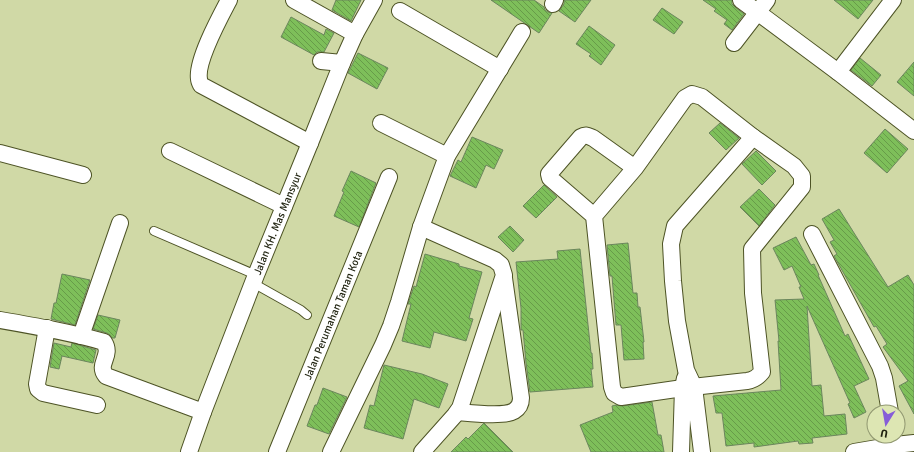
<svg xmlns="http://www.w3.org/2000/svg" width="914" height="452" font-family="Signika,sans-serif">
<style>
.building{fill:url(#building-back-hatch);stroke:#6b865d}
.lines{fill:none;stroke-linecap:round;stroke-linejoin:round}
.service-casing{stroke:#4d5325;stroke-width:10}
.minor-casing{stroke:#4d5325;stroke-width:18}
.service{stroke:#fff;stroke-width:8}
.minor{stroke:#fff;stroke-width:16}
.labels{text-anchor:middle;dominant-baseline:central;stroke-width:3.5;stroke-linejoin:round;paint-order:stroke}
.street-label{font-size:11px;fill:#1f220f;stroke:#dde6b3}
</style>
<defs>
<pattern id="building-back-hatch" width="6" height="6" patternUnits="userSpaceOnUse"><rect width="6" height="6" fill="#7ebf5a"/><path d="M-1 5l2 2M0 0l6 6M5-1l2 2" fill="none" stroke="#679b49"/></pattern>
</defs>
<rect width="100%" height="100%" fill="#d0d9a6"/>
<g class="building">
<path d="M336,0h25l-10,21 -19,-11z"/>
<path d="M491,0h43l10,7 1,3 3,2 4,1 -13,20z"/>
<path d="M564,0h27l-16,22 -16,-11 5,-7z"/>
<path d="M703,0h29v4l3,3 9,7 -12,16 -8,-6 3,-4 -13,-9 2,-2z"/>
<path d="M834,0h39l-15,19z"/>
<path d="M662,8l21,14 -9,12 -21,-14z"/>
<path d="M291,17l33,18 2,-6 8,4 -10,19h-7l-3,3 -33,-18z"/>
<path d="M589,26l26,19 -14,20 -12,-9 2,-2 -15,-10z"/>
<path d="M358,53l30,15 -11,21 -29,-16z"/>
<path d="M860,58l21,17 -9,11 -21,-16z"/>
<path d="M914,62v34l-17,-14z"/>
<path d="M720,123l19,15 -13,12 -17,-17z"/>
<path d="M885,129l23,20 -21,24 -23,-20z"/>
<path d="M472,137l31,13 -9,19 -8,-4 -10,23 -26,-12 8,-16 3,2z"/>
<path d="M756,151l20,20 -14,14 -20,-21z"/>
<path d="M351,171l25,12 -17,44 -25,-11 10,-24 -2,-1z"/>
<path d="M544,185l13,12 -21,21 -13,-12z"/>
<path d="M759,189l16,16 -16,21 -19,-19z"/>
<path d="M839,209l49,78 20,-12 6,10v129l-15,-28 9,-5 -25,-34 4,-3 -11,-18 -2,1 -40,-71 3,-2 -7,-12 4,-2 -12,-21z"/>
<path d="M510,226l14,14 -11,12 -15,-15z"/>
<path d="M796,237l15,28 3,-1 5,11h-1l27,61 3,-2 21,45 -15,7 12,26 -12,6 -6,-14 2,-1 -43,-97 5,80 9,-1 3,31 21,-2 2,20 -35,4 1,5 -14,1 -1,-3 -44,6v-4l-28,3 -4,-33h-6l-3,-17 68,-6 -3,-49h1l-4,-41 29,-1 -5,-12h2l-9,-21 -8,4 -11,-22z"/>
<path d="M628,243l5,50h4l1,14h2l4,35h-1l1,17 -20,1 -3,-35h-5l-4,-49h-2l-3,-31z"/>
<path d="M580,249l11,104h1l1,16h-2l2,18 -63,5 -4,-29 -3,-33h-2v-22l-5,-46 42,-3 -1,-8z"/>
<path d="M425,254l34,10v2l23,6 -13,46 4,1 -7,22 -32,-9 -4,16 -28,-7 9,-37h-3l6,-18 2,1z"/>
<path d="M62,274l28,6 -15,45 -24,-6 3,-16h2z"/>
<path d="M98,315l22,5 -5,18h-3l-2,-3 -3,-2 -14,-4z"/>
<path d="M54,343l17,4 1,-4 24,7 -3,13 -31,-7 -3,13 -9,-2z"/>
<path d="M384,365l38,9 26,10 -9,24 -25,-9 -11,40 -39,-11 6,-23 4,1z"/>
<path d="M323,388l24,9 -18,37 -22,-8 8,-21h2z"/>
<path d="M652,402l6,33h3l3,17h-73l-11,-27 33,-13 -1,-6 4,-1 6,1z"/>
<path d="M484,423l29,29h-62l15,-15 2,2z"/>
</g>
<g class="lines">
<g class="service-casing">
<g id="service">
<path d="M154,231l102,44"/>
<path d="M253,283l48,27 6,5"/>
</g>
</g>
<g class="minor-casing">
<g id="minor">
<path d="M229,0c-9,17 -33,61 -30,79 0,2 1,4 2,6l109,58"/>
<path d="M294,0l61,34"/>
<path d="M741,0l97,72 76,59"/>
<path d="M553,4l2,-4"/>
<path d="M400,11l100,58"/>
<path d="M734,43l33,-43"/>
<path d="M321,61l21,2"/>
<path d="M838,72l55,-72"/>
<path d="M381,123l66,33"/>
<path d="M170,151l114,55"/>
<path d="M0,153l83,22"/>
<path d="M594,216l41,-48 50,-70 7,-4 10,3 51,40 41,29 8,10v11l-50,62 1,44 9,79c-4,5 -8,8 -15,9l-64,7 -62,9 -7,-4 -2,-6 -18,-171 -44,-38 -1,-4 32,-37c5,-3 7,-1 12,1l42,30"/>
<path d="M421,227l74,33 6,5 3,10 -44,133 -5,7 -33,37"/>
<path d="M812,234l68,132 4,12 6,34"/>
<path d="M0,320c35,6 70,12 104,22 9,14 -8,22 2,34l97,36"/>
<path d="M47,328l-10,56 1,5 5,4 54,12"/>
<path d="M81,336l39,-113"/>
<path d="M458,412c12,1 46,5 56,-1 5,-3 7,-7 7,-13l-17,-120"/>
<path id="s1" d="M189,452l14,-40 53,-137 54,-132 32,-80 13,-29 19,-34"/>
<path id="s2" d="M277,452l112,-275"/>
<path d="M331,452l52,-107 8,-19 8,-24 22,-75 26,-71 75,-124"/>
<path d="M681,452l2,-64 2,-10"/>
<path d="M702,452l-8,-65 -8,-17 -9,-49 -4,-40 -2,-37 4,-18 78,-89"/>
<path d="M854,452l41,-7 19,-2"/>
</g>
</g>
<use href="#service" class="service"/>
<use href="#minor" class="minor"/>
</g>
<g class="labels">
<g class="street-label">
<text stroke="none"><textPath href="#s1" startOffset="245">Jalan KH. Mas Mansyur</textPath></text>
<text stroke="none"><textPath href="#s2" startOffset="148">Jalan Perumahan Taman Kota</textPath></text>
</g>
</g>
<g transform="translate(886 424) rotate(191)"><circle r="19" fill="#dde6b3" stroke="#919871"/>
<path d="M0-3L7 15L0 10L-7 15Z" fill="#865dd8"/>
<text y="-6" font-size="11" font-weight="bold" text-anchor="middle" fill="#1f220f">U</text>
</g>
</svg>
